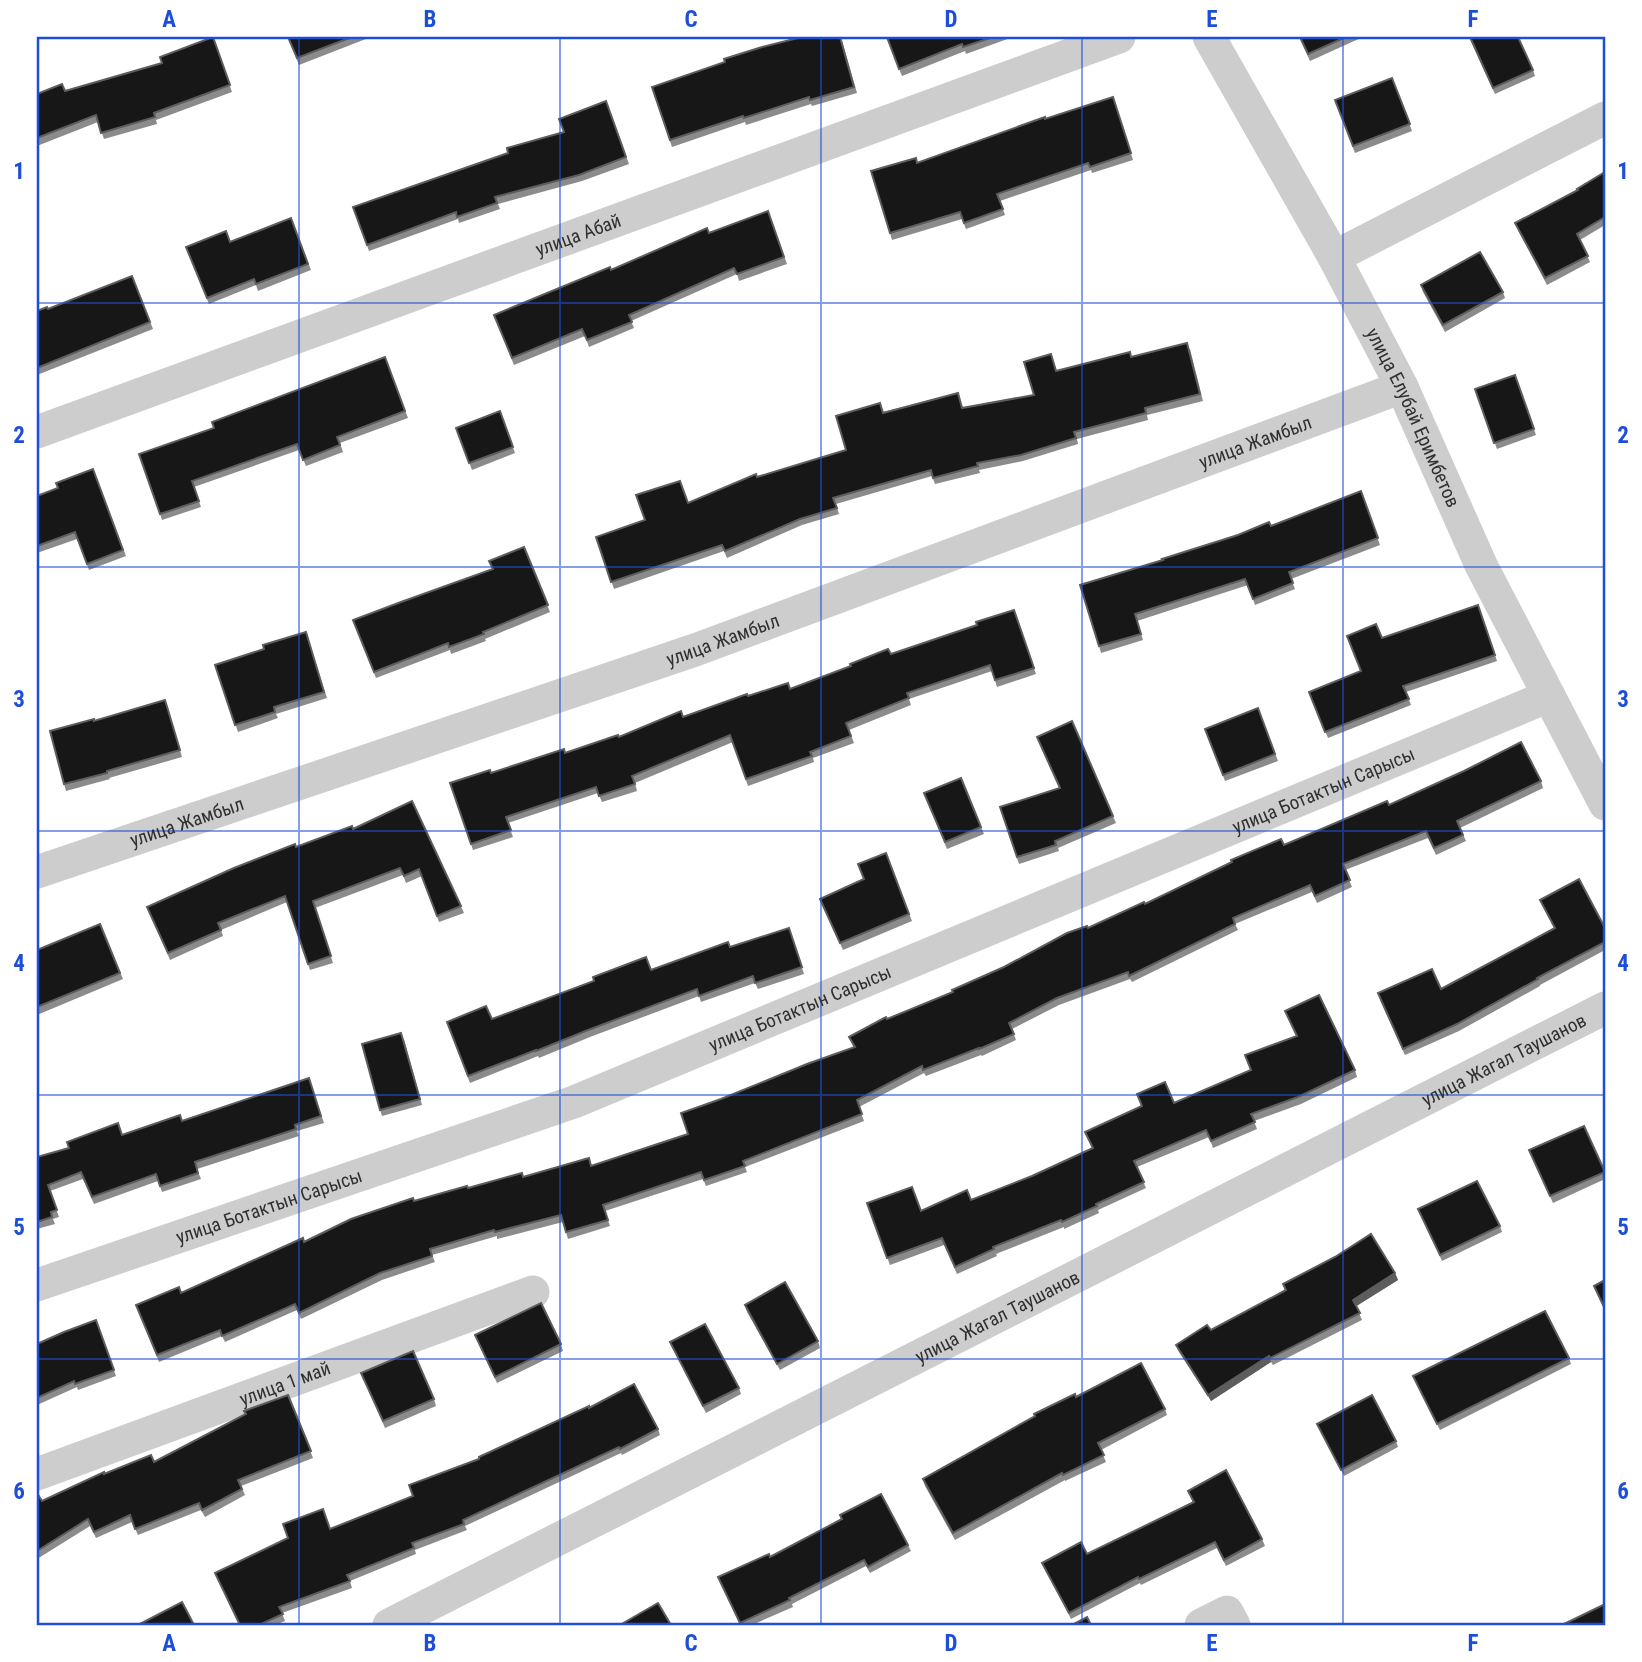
<svg xmlns="http://www.w3.org/2000/svg" width="1642" height="1662" font-family="'Roboto Condensed',sans-serif">
<style>
.lines{fill:none;stroke-linecap:round;stroke-linejoin:round}
.street{stroke:#cdcdcd;stroke-width:33}
.wall{fill:#8b8b8b}
.shaded-wall{fill:#5d5d5d}
.building{fill:#171717;stroke:#5d5d5d;stroke-width:2}
.grid{fill:none;stroke:#1d4ed8;stroke-width:2;stroke-opacity:0.55}
.labels{text-anchor:middle;dominant-baseline:central;stroke-width:7;stroke-linejoin:round;paint-order:stroke}
.street-label{font-size:19px;fill:#303030;stroke:#fff}
.neatline{fill:none;stroke:#1d4ed8;stroke-width:2.5}
.grid-label{font-size:23px;text-anchor:middle;font-weight:bold;fill:#1d4ed8}
</style>
<rect width="100%" height="100%" fill="#fff"/>
<g class="lines">
<g class="street">
<path id="s1" d="M1209,37l125,220 68,130 79,178 124,239"/>
<path d="M1334,257l271,-139"/>
<path id="s2" d="M37,432l1082,-395"/>
<path id="s3" d="M37,872l658,-222 707,-263"/>
<path id="s4" d="M37,1285l537,-183 975,-406"/>
<path id="s5" d="M37,1474l496,-182"/>
<path id="s6" d="M389,1625l1216,-617"/>
<path d="M1201,1625l26,-13 7,13"/>
</g>
</g>
<g class="wall">
<path d="M213,37l19,55 -76,28 1,4 -53,15 -6,-17 -61,24v-52l28,-3 97,-28z"/>
<path d="M288,37h83l-72,28z"/>
<path d="M841,37l16,56 -45,13 -1,-2 -65,21 -1,-3 -73,25 -20,-60z"/>
<path d="M886,37h127l-47,17 -1,-3 -63,25z"/>
<path d="M1299,37h64l-53,24z"/>
<path d="M1469,37l64,33 2,6 -40,18z"/>
<path d="M1392,78l20,53 -57,22 -20,-53z"/>
<path d="M1113,97l20,63 -41,13 -1,-3 -91,31 5,14 -39,14 -4,-10 -70,21 -2,-7 27,-70z"/>
<path d="M606,101l23,63 -47,17 -84,23 2,5 -41,14 -1,-4 -89,32 -16,-44 155,-54 56,-21z"/>
<path d="M1605,172v53l-25,15 10,22 -43,23 -29,-55 -3,-7 63,-33z"/>
<path d="M768,211l19,53 -48,17 -2,-7 -106,47 3,7 -45,19 -4,-11 -71,29 -20,-50z"/>
<path d="M291,218l20,52 -53,21 -2,-6 -47,19 -23,-57 44,-5z"/>
<path d="M132,276l21,53 -116,46v-64l11,-2z"/>
<path d="M1421,285l82,7 2,6 -60,34 -22,-40z"/>
<path d="M1190,349l13,52 -56,14 1,5 -71,19 1,5 -55,17 -44,9 1,3 -45,11 -3,-8 -96,28 3,10 -37,11 -75,33 -3,-7 -110,38 -18,-52 49,-17 112,-43 89,-27 37,-38 75,-19 5,15 71,-13 22,-24 76,-14z"/>
<path d="M385,357l23,61 -68,25 3,9 -37,14 -7,-16 -105,37 7,20 -39,13 -2,-6 54,-86z"/>
<path d="M1515,375l21,60 -39,14 -22,-60z"/>
<path d="M500,411l15,42 -43,17 -16,-42z"/>
<path d="M93,469l33,87 -37,14 -12,-31 -40,14v-57l21,-8z"/>
<path d="M1361,491l19,54 -89,34 4,10 -40,16 -7,-20 -111,36 6,19 -42,13 -2,-7 64,-86 108,-34z"/>
<path d="M524,547l26,65 -65,27 1,2 -35,13 -1,-4 -74,28 -23,-58 140,-50z"/>
<path d="M1478,605l19,56 -91,31 5,13 -83,33 -19,-46 52,-21 21,-33z"/>
<path d="M1014,610l22,64 -39,13 -5,-16 -83,28 2,6 -62,25 5,13 -41,15 1,4 -66,24 -15,-44 -98,41 2,8 -35,11 -4,-9 -90,30 5,14 -40,13 -23,-67 115,-30 183,-57 42,-7 187,-64z"/>
<path d="M306,632l21,66 -51,16 2,4 -40,14 -23,-67 49,-16z"/>
<path d="M165,700l17,57 -73,21 1,1 -44,12 -2,-7 30,-63z"/>
<path d="M1258,708l20,53 -53,20 -20,-52z"/>
<path d="M961,778l23,56 -37,15 -23,-56z"/>
<path d="M1541,781l2,7 -83,40 6,13 -30,14 -8,-17 -83,32 7,17 -35,16 -5,-11 -77,32 3,6 -106,52 -2,-3 -71,26 -47,24 4,11 -34,16 -1,-1 -55,21 -2,-3 -65,34 5,14 -119,46 2,5 -41,14 -3,-7 -98,32 5,15 -42,13 -5,-17 -66,17v-3l-65,19 3,7 -53,18 -81,39 -4,-9 -72,32 -3,-6 -63,26 -23,-57 45,-12 123,-51 110,-41 54,-13 124,-22 96,-32 33,-35 133,-51 -5,-11 38,-18 66,-27 135,-64 196,-83 105,-40z"/>
<path d="M412,801l52,112 -25,9 -17,-46 -16,7 -3,-8 -88,33 18,55 -23,7 -23,-68 -66,28 2,6 -53,24 -20,-47 146,-66 57,-18z"/>
<path d="M1000,807l113,9 3,7 -58,25 1,3 -40,13z"/>
<path d="M886,853l26,68 -69,29 -23,-51 44,-20z"/>
<path d="M1540,900l65,28v22l-65,35v1l-81,45 -54,24 -25,-55 61,-11 113,-61z"/>
<path d="M100,924l23,55 -86,36v-65z"/>
<path d="M789,928l15,46 -46,15 -3,-6 -54,19 -2,-6 -109,41 -51,21 -1,-2 -68,27 -23,-61 45,-3 159,-49 79,-23z"/>
<path d="M1285,1011l70,59 2,7 -56,27 -47,17 3,8 -44,19 -4,-11 -72,30 9,21 -48,22 1,3 -35,16v-2l-68,27 1,2 -40,18 -13,-29 -54,20 -23,-62 54,8 50,-11 61,-24 60,-28 -7,-16 89,-29 76,-33 47,-33z"/>
<path d="M404,1039l18,66 -40,11 -2,-6z"/>
<path d="M309,1078l15,45 -27,8 2,5 -102,33 4,10 -39,13 -4,-11 -64,23 -11,-25 -33,12 9,26 -6,2 2,5 -18,5v-72l85,-22 60,-14z"/>
<path d="M1529,1150l76,22v7l-52,24z"/>
<path d="M1418,1209l82,17 2,6 -60,29z"/>
<path d="M1395,1273l3,7 -42,26 6,14 -89,45 -2,-3 -60,39 -32,-49 -3,-7 35,-15 74,-39 -2,-7z"/>
<path d="M745,1305l73,36 2,7 -40,22 -33,-58z"/>
<path d="M96,1320l20,56 -38,14 -1,-3 -40,18v-61z"/>
<path d="M475,1335l86,9 2,7 -66,32z"/>
<path d="M670,1342l69,46 2,6 -35,19z"/>
<path d="M1569,1358l2,6 -131,66 -27,-54z"/>
<path d="M364,1379l70,20 2,7 -51,22z"/>
<path d="M288,1395l25,63 -72,28 4,9 -40,22 -4,-7 -63,25 -6,-13 -36,16 -6,-12 -53,33v-66l5,8 62,-27 50,-12z"/>
<path d="M1076,1397l89,12 2,6 -66,35 5,12 -41,19v-1l-110,60 -30,-54 -2,-7z"/>
<path d="M589,1408l69,21 2,6 -38,20 -1,-2 -156,73 2,4 -52,20 1,4 -66,27 2,7 -70,25 3,8 -10,4h-36l-24,-52 115,-44 83,-33 66,-37z"/>
<path d="M1317,1424l79,17 2,6 -54,29z"/>
<path d="M1188,1491l74,48 3,7 -39,20 -9,-18 -76,37 -1,-2 -69,36 -29,-56 45,-9 106,-51z"/>
<path d="M840,1515l68,30 3,6 -41,22 -4,-7 -74,38 1,3 -41,18h-12l-22,-48 52,-20 72,-38z"/>
</g>
<g class="shaded-wall">
<path d="M1395,1273l3,7 -43,27 -2,-7z"/>
<path d="M1269,1356l2,6 -60,39 -3,-6z"/>
</g>
<g class="building">
<path d="M213,37l17,48 -76,28 1,4 -54,16 -5,-18 -59,23v-44l25,-10 3,7 97,-28 -2,-6z"/>
<path d="M288,37h64l-55,21z"/>
<path d="M802,37h38l14,50 -44,13 -1,-3 -65,21 -1,-2 -73,24 -18,-53 73,-25 -1,-3 38,-12z"/>
<path d="M887,37h106l-30,10 -1,-3 -63,25z"/>
<path d="M1300,37h46l-38,17z"/>
<path d="M1470,37h48l15,33 -40,18z"/>
<path d="M1392,78l18,46 -57,22 -18,-46z"/>
<path d="M1113,97l18,56 -41,14 -2,-4 -91,31 6,15 -39,14 -4,-11 -70,21 -19,-62 45,-13 1,5 128,-46v2z"/>
<path d="M606,101l20,56 -47,18 -84,22 2,6 -40,14 -1,-5 -89,33 -14,-38 155,-54 -1,-5 57,-16 -5,-13z"/>
<path d="M1605,172v45l-28,17 11,22 -43,22 -30,-55 63,-33 -1,-1z"/>
<path d="M768,211l16,46 -47,17 -3,-6 -105,47 3,7 -45,18 -5,-11 -70,29 -18,-43 116,-48 1,3 96,-42 2,5z"/>
<path d="M291,218l17,46 -52,20 -2,-5 -47,19 -21,-51 40,-16 4,11z"/>
<path d="M1480,252l23,40 -60,33 -22,-40z"/>
<path d="M132,276l18,46 -113,46v-57l10,-4 1,2z"/>
<path d="M1187,343l13,51 -55,14 1,5 -72,19 2,6 -55,17 -44,8 1,3 -45,12 -2,-8 -98,28 4,10 -37,11 -75,32 -3,-6 -111,37 -15,-45 49,-17 -9,-25 44,-14 8,22 68,-29 1,3 89,-27 -10,-34 44,-13 3,10 75,-20 4,15 72,-13 -10,-33 27,-8 5,17 74,-19 1,5z"/>
<path d="M385,357l20,54 -68,26 3,8 -37,15 -6,-16 -105,37 7,20 -39,13 -21,-60 75,-26 -2,-6z"/>
<path d="M1515,375l19,54 -40,14 -19,-54z"/>
<path d="M500,411l13,36 -44,16 -13,-35z"/>
<path d="M93,469l30,81 -36,14 -12,-32 -38,14v-50l21,-8 -2,-5z"/>
<path d="M1361,491l17,47 -89,34 4,11 -40,16 -8,-20 -110,35 6,20 -42,12 -19,-61 83,-25 -1,-1 76,-24 31,-13 2,4z"/>
<path d="M524,547l24,58 -65,27 1,2 -35,13 -1,-4 -74,29 -21,-52 48,-18 92,-33 -4,-8z"/>
<path d="M1478,605l17,50 -92,31 6,13 -84,33 -16,-40 52,-21 -14,-35 29,-12 6,14z"/>
<path d="M1014,610l20,58 -39,12 -5,-15 -83,28 2,5 -63,25 5,13 -41,16 2,4 -66,23 -16,-44 -98,41 3,8 -36,12 -3,-9 -90,30 5,13 -40,14 -21,-61 40,-13 1,3 73,-24 1,4 53,-18 1,2 62,-26 2,6 64,-23 1,2 40,-13 2,6 61,-23 -1,-2 38,-15 3,5 86,-29 -1,-3z"/>
<path d="M306,632l18,60 -50,15 1,5 -40,13 -20,-60 49,-16 -1,-4z"/>
<path d="M165,700l15,50 -73,21v2l-43,11 -14,-53 44,-12v2z"/>
<path d="M1258,708l17,46 -52,21 -18,-46z"/>
<path d="M1072,721l41,95 -58,25 1,4 -39,12 -17,-50 60,-19 -23,-51z"/>
<path d="M1521,742l20,39 -84,40 6,14 -29,13 -8,-17 -83,33 7,16 -35,16 -5,-11 -77,33 2,6 -106,52 -1,-4 -71,26 -48,25 5,11 -35,15v-1l-56,22 -1,-4 -65,34 5,14 -119,47 2,5 -41,14 -3,-8 -98,33 5,15 -42,12 -5,-17 -66,17 -1,-2 -64,19 2,7 -52,17 -81,40 -4,-9 -73,32 -2,-6 -63,25 -21,-50 43,-18 2,6 122,-55 1,4 47,-23 62,-21 1,3 53,-15 1,2 54,-15 1,4 66,-19 2,8 97,-32 -7,-21 40,-14 86,-35 48,-17 -6,-10 37,-20 1,2 66,-27 -1,-2 52,-23 63,-34 20,-7 1,2 56,-26 1,2 87,-42 -1,-2 50,-21 3,6 103,-44 2,4 75,-34z"/>
<path d="M961,778l20,49 -36,15 -21,-49z"/>
<path d="M412,801l49,105 -24,10 -18,-47 -15,7 -4,-8 -87,33 18,55 -23,8 -23,-68 -67,27 3,7 -53,23 -21,-46 87,-39 61,-24 1,3 56,-21 1,3z"/>
<path d="M886,853l23,61 -69,29 -20,-44 44,-20 -6,-15z"/>
<path d="M1579,879l26,49v14l-68,36 1,1 -81,45 -54,25 -25,-56 54,-24 9,20 114,-61 -15,-28z"/>
<path d="M100,924l20,49 -83,34v-57z"/>
<path d="M789,928l13,39 -47,16 -2,-7 -54,20 -2,-7 -109,41 -52,21v-1l-68,26 -21,-54 39,-16 6,13 102,-38 -1,-4 53,-20 5,13 77,-28 2,5z"/>
<path d="M1319,995l36,75 -57,27 -47,17 4,8 -44,19 -5,-11 -72,31 10,21 -48,22 1,2 -35,16 -1,-2 -68,27 1,2 -39,18 -13,-29 -55,20 -20,-55 45,-16 9,24 46,-21 4,10 61,-24 61,-28 -8,-16 57,-26 -5,-12 28,-12 9,21 77,-33 -6,-15 52,-19 -12,-25z"/>
<path d="M401,1033l19,66 -40,11 -18,-66z"/>
<path d="M309,1078l12,38 -26,9 1,4 -101,33 3,11 -38,13 -4,-12 -64,23 -11,-25 -33,13 9,25 -6,2 1,5 -15,5v-65l32,-9 -2,-6 51,-19 4,12 58,-20 2,6z"/>
<path d="M1584,1126l21,46 -55,24 -21,-46z"/>
<path d="M1477,1181l23,45 -60,29 -22,-46z"/>
<path d="M1371,1234l24,39 -42,27 7,13 -90,45 -1,-2 -61,39 -32,-50 31,-20 4,5 75,-40 -3,-6 52,-27z"/>
<path d="M1605,1280v29l-11,-23z"/>
<path d="M785,1282l33,59 -41,23 -32,-59z"/>
<path d="M541,1303l20,41 -66,33 -20,-42z"/>
<path d="M1545,1311l24,47 -132,66 -24,-48z"/>
<path d="M96,1320l18,50 -39,14 -1,-3 -37,17v-54l27,-12z"/>
<path d="M705,1324l34,64 -36,18 -33,-64z"/>
<path d="M413,1351l21,48 -51,22 -22,-48z"/>
<path d="M1141,1363l24,46 -67,34 6,12 -41,20 -1,-2 -109,60 -30,-54 112,-63 -1,-2 41,-20 1,3z"/>
<path d="M634,1384l24,45 -38,20 -1,-2 -156,73 1,4 -52,19 2,5 -67,27 3,6 -71,26 4,7 -24,11h-19l-25,-52 73,-35 -5,-14 40,-15 7,20 83,-33 -4,-11 70,-26v-2l110,-51v2z"/>
<path d="M288,1395l23,56 -73,29 4,9 -40,21 -3,-7 -64,26 -5,-14 -36,17 -6,-13 -51,32v-58l5,8 62,-29v2l47,-19 3,7 92,-48 -2,-3z"/>
<path d="M1372,1395l24,46 -55,29 -24,-46z"/>
<path d="M1226,1470l36,69 -38,21 -9,-18 -76,37 -1,-2 -69,36 -27,-50 39,-21 6,12 107,-52 -6,-11z"/>
<path d="M881,1494l27,51 -40,22 -4,-7 -75,38 1,2 -50,23 -22,-46 51,-23 1,3 72,-38 -2,-4z"/>
<path d="M182,1602l12,23h-56z"/>
<path d="M658,1603l13,22h-51z"/>
<path d="M1605,1604v21h-43z"/>
<path d="M1087,1617l4,8h-19z"/>
</g>
<path class="grid" d="M299,37v1588M560,37v1588M821,37v1588M1082,37v1588M1343,37v1588M37,303h1568M37,567h1568M37,831h1568M37,1095h1568M37,1359h1568"/>
<g class="labels">
<g class="street-label">
<text stroke="none"><textPath href="#s2" startOffset="576">улица Абай</textPath></text>
<text stroke="none"><textPath href="#s1" startOffset="432">улица Елубай Еримбетов</textPath></text>
<text stroke="none"><textPath href="#s3" startOffset="1292">улица Жамбыл</textPath></text>
<text stroke="none"><textPath href="#s3" startOffset="724">улица Жамбыл</textPath></text>
<text stroke="none"><textPath href="#s4" startOffset="1379">улица Ботактын Сарысы</textPath></text>
<text stroke="none"><textPath href="#s3" startOffset="158">улица Жамбыл</textPath></text>
<text stroke="none"><textPath href="#s4" startOffset="812">улица Ботактын Сарысы</textPath></text>
<text stroke="none"><textPath href="#s6" startOffset="1250">улица Жагал Таушанов</textPath></text>
<text stroke="none"><textPath href="#s4" startOffset="245">улица Ботактын Сарысы</textPath></text>
<text stroke="none"><textPath href="#s6" startOffset="682">улица Жагал Таушанов</textPath></text>
<text stroke="none"><textPath href="#s5" startOffset="264">улица 1 май</textPath></text>
</g>
</g>
<rect width="1642" height="1662" fill="none" stroke="#ffffff" stroke-width="77"/>
<rect x="38" y="38" width="1566" height="1586" class="neatline"/>
<g class="grid-label">
<text x="169" y="27">A</text>
<text x="430" y="27">B</text>
<text x="691" y="27">C</text>
<text x="951" y="27">D</text>
<text x="1212" y="27">E</text>
<text x="1473" y="27">F</text>
<text x="19" y="179">1</text>
<text x="1623" y="179">1</text>
<text x="19" y="443">2</text>
<text x="1623" y="443">2</text>
<text x="19" y="707">3</text>
<text x="1623" y="707">3</text>
<text x="19" y="971">4</text>
<text x="1623" y="971">4</text>
<text x="19" y="1235">5</text>
<text x="1623" y="1235">5</text>
<text x="19" y="1499">6</text>
<text x="1623" y="1499">6</text>
<text x="169" y="1651">A</text>
<text x="430" y="1651">B</text>
<text x="691" y="1651">C</text>
<text x="951" y="1651">D</text>
<text x="1212" y="1651">E</text>
<text x="1473" y="1651">F</text>
</g>
</svg>
